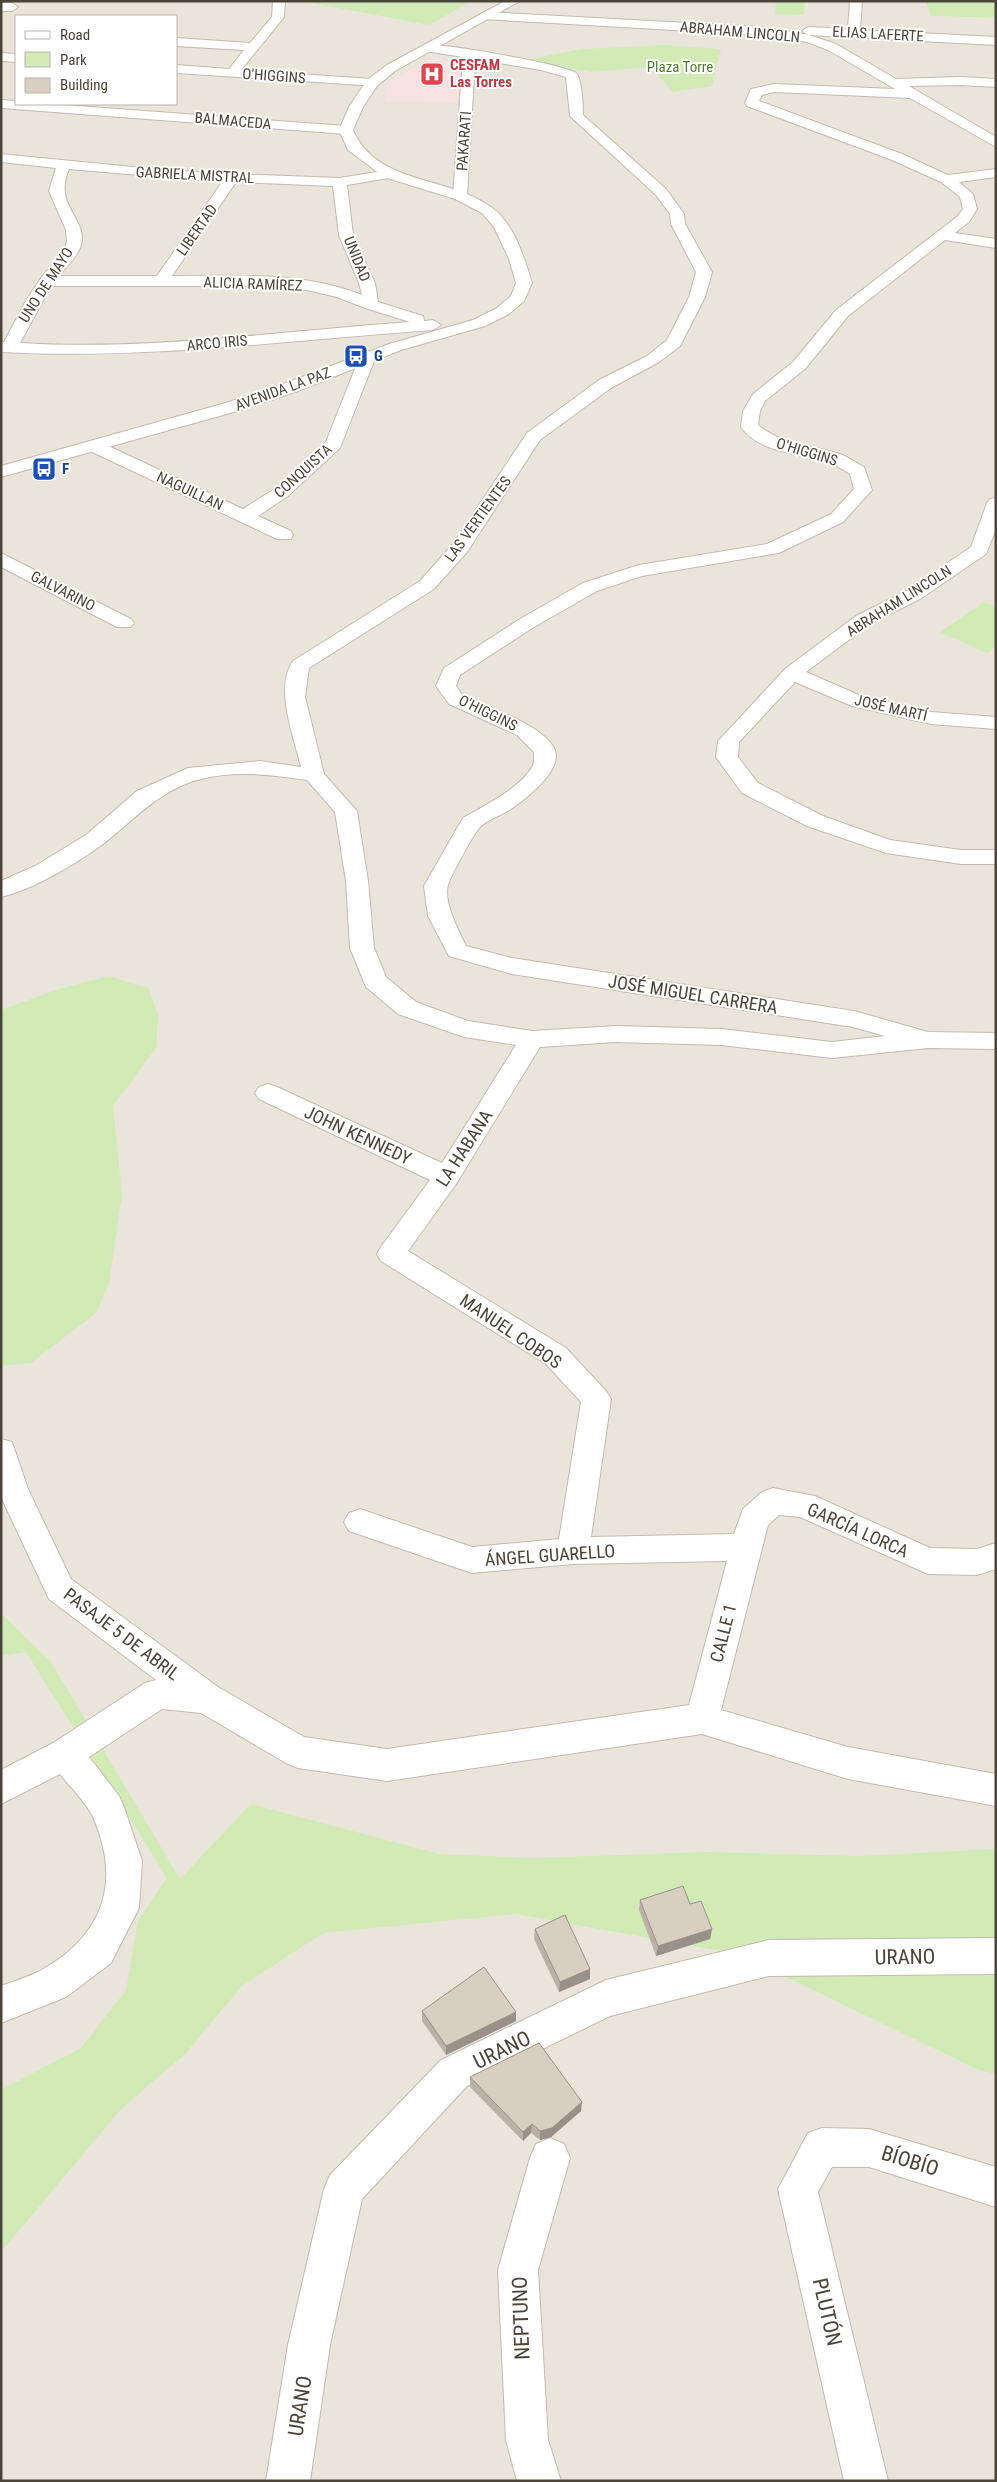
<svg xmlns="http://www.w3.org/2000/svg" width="997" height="2482" font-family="'Roboto Condensed',sans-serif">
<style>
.residential{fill:#eae5da;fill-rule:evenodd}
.medical{fill:#f6e3e0}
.green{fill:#d2eab5}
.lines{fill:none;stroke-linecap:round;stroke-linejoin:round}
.minor-casing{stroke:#c2bbae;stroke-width:2}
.tertiary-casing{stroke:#c2bbae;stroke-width:2}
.minor{fill:#fff;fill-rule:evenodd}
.tertiary{fill:#fff;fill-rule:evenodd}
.wall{fill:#bab2a6}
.shaded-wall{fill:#979187}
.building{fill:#d8cfc1;stroke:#979187}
.labels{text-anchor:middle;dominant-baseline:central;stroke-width:4;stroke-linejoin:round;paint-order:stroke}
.far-street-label{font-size:15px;fill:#4b4439;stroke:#fff}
.far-health-label{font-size:15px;font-weight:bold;fill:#be3a42;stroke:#fff;text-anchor:start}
.far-park-label{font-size:15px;fill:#4a7f2a;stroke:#fff}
.far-transit-label{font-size:15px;font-weight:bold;fill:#164399;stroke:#fff;text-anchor:start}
.street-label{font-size:18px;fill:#4b4439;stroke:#fff}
.near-street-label{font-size:21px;fill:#4b4439;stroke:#fff}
</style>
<rect width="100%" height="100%" fill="#f6f3ec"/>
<path class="residential" d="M1,1h924l6,15 65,2v2463h-995zM16,16h160v88h-160z"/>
<path class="medical" d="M433,57l28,8 -3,38 -73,-1 3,-20z"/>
<g class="green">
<path d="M316,1h155l-42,24 -117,-22z"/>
<path d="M776,1h29l-1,14 -29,-1z"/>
<path d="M925,1h71v17l-65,-2z"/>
<path d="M664,45l57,4 -9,37 -39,6 -22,-25 -60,5 -65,-12 56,-11z"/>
<path d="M984,602l12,5v40l-9,6 -47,-21z"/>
<path d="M109,976l39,12 10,27 -2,33 -43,58 9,88 -13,90 -13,29 -65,50 -30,3v-356l58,-21z"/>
<path d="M1,1613l50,49 129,217 71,-75 188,50 91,4 178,-6 152,4 136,-7v225l-17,-4 -241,-116 -222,-40 -193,19 -81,53 -57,68 -64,55 -120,143v-162l80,-42 45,-58 12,-69 29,-43 -141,-226 -25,4z"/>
</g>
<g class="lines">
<g class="minor-casing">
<g id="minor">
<path d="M273,1h12l-1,16 -43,53 131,9 5,1 1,3 -1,3 -201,-13v-8l53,4 15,-19 -68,-4v-8l74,5 22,-26z"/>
<path d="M850,1h12l-2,29 136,7v8l-188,-10 -6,-4 6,-4 40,2z"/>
<path d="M1,3h11l6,4 -6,4h-11z"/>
<path d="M486,12l275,15 48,8 27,9 60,35 65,-2 35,2v8l-35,-2 -52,1 87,51v10l-86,-49 -136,-6 -12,3 -3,6 143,53 46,21 48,-6v8l-37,5 14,12 4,15 -8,13 -14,11 41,6v9l-51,-8 -97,76 -43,53 -40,32 -5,10 -2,14c24,20 53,20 82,29 8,3 16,9 24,13l8,23 -29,32 -64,31 -137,23 -45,15 -63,36 -74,48 -4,11 7,10c24,10 79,29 91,52 11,21 -28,51 -43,61 -9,6 -25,11 -32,19 -7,9 -28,47 -31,57 -5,17 11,46 18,61l46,12 342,53 74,21 68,1v16l-68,-1 -96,10 -111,-13 -105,-3 -76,5 -84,137 -48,67 158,97 40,43 5,8 -20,138 143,-3 9,-25 19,-17 11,-4 42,8 115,52 47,1 19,-6v26l-19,6 -49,-1 -128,-57 -21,-2 -11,10 -47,185 127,37 148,27v32l-148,-27 -146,-45 -315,47 -89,-13 -12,-5 -85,-50 -39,-4 -73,48 30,39 5,11 18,54 -3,47 -28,55 -45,34 -65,26v-37c13,-5 27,-9 39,-15 63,-35 82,-88 53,-154 -7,-15 -23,-30 -33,-43l-59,30v-34l52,-27 92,-60 11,-3 -107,-81 -48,-102v-58l11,3 16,47 43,90 147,108 86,50 83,12 302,-44 38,-144 -154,3 -101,9 -123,-42 -5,-9 5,-9 11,-4 112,38 87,-8 22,-137 -35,-38 -165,-103 -4,-7 4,-7 49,-67 -171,-81 -4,-6 4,-6 9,-3 9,3 165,76 74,-118 -52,-8 -66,-23 -32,-27 -16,-39 -4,-67 -11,-69 -28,-32c-35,-5 -72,-10 -106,-1 -41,10 -67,41 -98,65 -27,20 -69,45 -102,53v-16l34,-15 51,-31 51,-44 51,-23 72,-7 41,6c-7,-30 -27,-79 -8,-106l127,-80 33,-37 74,-111 72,-53 48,-24 20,-16 22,-43 7,-25 -25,-48 -1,-10 -14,-19 -86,-79 -4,-39 -25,-7 -66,-11 -8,137 -2,3h-10l-2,-3 10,-139 -38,-6 -2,-3 2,-3c13,-3 143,20 151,28 6,6 7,33 7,42l83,74 18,25 1,10 27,48 -7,25 -25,49 -21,16 -48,26 -71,52 -73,112 -33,37 -125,79 -4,29 19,77 33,37 11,70 6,67 12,29 30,25 52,19 64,10 84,-5 105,3 111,13 53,-6 -32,-9 -341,-53 -63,-18 -21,-40 -4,-30 36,-63 3,-5c21,-12 57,-30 69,-51 3,-4 2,-11 2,-15l-17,-17 -68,-31 -13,-18 8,-18 76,-49 63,-36 56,-18 128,-21 64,-30 23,-25 -4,-15c-8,-5 -16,-10 -24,-13 -28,-8 -67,-8 -85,-34l2,-16 10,-17 40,-32 43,-52 122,-94 5,-7 -3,-12 -19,-15 -49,-22 -145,-54 -2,-3 6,-14 23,-5 121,5 -67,-39 -21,-8 -46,-7 -279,-16 -2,-3 2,-3z"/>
<path d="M1,53l15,1v8l-15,-1z"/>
<path d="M1,100l15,1v3h34l296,22 7,4 -7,4 -345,-26z"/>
<path d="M1,154l162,16 69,4 108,4 49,-8 5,1 2,3 -2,3 -47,8 6,50 22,48 3,19 45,14 1,5 9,-1 8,5 -8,5c-144,10 -287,30 -432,22v-10h3l23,-43 14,-21 20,-23 6,-13 -1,-12 -17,-39 7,-23 -55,-6zM69,169l153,13 -65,94h-99c8,-8 17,-17 22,-28 11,-29 -28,-40 -11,-79zM236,182l97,4 6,49 20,48 3,12c-60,-24 -127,-19 -190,-19zM51,286h212l44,4 30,7 28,11 45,14c-130,9 -260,29 -390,21z"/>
<path d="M368,351l8,5 -36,92 -52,48 -30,20 33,15 2,4 -2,4h-14l-187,-88 -3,-4 3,-4h12l141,66 33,-21 50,-46 34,-86z"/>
<path d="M996,498v31l-10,25 -66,45 -50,25 -64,48 53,23 72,17 65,5v12l-65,-5 -79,-18 -57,-24 -56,60 -1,15 20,26 65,33 67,24 71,10h35v14h-35l-75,-11 -79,-27 -65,-33 -26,-36 2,-16 4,-4 63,-68 71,-53 50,-25 65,-44 16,-44 3,-4z"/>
<path d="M1,553l130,66 3,4 -3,4h-14l-116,-60z"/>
<path d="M996,1938v36l-227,2 -159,40 -143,70 -105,113 -32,146 -20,136h-44l22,-136 36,-156 6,-14 111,-115 165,-80 163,-40z"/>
<path d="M822,2128l47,1 127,38v40l-127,-40h-37l-14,25 70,289h-44l-66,-292 30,-56z"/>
<path d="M550,2138l14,6 6,14 -32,112 10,170 13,41h-44l-11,-41 -8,-170 32,-112 6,-14z"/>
</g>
</g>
<g class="tertiary-casing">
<path id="tertiary" d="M505,1h15l-125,70 -18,15 -14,21 -10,23c23,55 96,46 138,77 23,16 33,50 41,76l-8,18 -15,13 -24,12 -84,24 -103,41 -57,19 -240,67v-11l228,-64 57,-19 103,-39 84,-24 24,-12 14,-12 5,-13 -7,-24 -15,-32 -12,-14 -27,-14 -71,-22 -36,-27 -9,-20 10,-23 18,-27 20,-15z"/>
</g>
<use href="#minor" class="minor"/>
<use href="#tertiary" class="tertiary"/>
</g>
<g class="wall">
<path d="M640,1900l50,4 22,25 -2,10 -54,17 -17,-46z"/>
<path d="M535,1929l55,40v10l-31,13 -25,-53z"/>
<path d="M422,2011l94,1v9l-70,34 -24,-34z"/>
<path d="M470,2077l111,34 -30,26 -11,3 -9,-7 -8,8 -53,-54z"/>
</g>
<g class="shaded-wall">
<path d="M712,1929l-2,10 -54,17 2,-10z"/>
<path d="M590,1969v10l-31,13 1,-10z"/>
<path d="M516,2012v9l-70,34v-9z"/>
<path d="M582,2102l-1,9 -30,26 -11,3v-9z"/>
<path d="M532,2124l-1,9 -8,8v-9z"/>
</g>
<g class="building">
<path d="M683,1886l7,18 11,-3 11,28 -54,17 -18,-46z"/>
<path d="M565,1915l25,54 -30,13 -25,-53z"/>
<path d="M484,1967l32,45 -70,34 -24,-35z"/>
<path d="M539,2043l43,59 -30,26 -12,3 -8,-7 -9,8 -53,-55z"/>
</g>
<defs>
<g id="hospital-square" transform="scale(1.25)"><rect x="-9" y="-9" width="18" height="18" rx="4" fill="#e0444e" stroke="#fff"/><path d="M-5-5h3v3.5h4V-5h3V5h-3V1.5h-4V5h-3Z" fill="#fff"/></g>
<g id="bus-square" transform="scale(1.25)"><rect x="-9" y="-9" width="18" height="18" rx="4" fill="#1a4fb4" stroke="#fff"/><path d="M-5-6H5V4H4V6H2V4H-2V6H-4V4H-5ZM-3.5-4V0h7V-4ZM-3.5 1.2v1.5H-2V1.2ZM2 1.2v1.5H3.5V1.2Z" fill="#fff"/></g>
</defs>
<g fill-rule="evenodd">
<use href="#hospital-square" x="432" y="74"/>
<use href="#bus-square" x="356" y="356"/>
<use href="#bus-square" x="44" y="469"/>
</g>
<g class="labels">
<g class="far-street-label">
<text transform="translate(740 32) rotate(5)">ABRAHAM LINCOLN</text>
<text transform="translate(878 34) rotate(3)">ELIAS LAFERTE</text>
<text transform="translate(274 76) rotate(4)">O'HIGGINS</text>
<text transform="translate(233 121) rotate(5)">BALMACEDA</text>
<text transform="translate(464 141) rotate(-86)">PAKARATI</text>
<text transform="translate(195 175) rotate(3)">GABRIELA MISTRAL</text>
<text transform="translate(197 230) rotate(-55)">LIBERTAD</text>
<text transform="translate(357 259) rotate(68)">UNIDAD</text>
<text transform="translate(253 284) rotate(2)">ALICIA RAMÍREZ</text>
<text transform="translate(46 285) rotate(-57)">UNO DE MAYO</text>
<text transform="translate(217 343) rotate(-5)">ARCO IRIS</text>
<text transform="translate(283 389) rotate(-20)">AVENIDA LA PAZ</text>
<text transform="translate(807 452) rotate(17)">O'HIGGINS</text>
<text transform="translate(303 471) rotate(-42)">CONQUISTA</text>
<text transform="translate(190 491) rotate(25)">NAGUILLAN</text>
<text transform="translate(478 519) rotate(-54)">LAS VERTIENTES</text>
<text transform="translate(63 591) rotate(27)">GALVARINO</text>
<text transform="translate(899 601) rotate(-32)">ABRAHAM LINCOLN</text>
<text transform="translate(891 708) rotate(13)">JOSÉ MARTÍ</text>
<text transform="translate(488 713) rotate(26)">O'HIGGINS</text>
</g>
<g class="far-health-label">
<text x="450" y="65">CESFAM<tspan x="450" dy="17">Las Torres</tspan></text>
</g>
<g class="far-park-label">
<text x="680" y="67">Plaza Torre</text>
</g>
<g class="far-transit-label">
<text x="374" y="356">G</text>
<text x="62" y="469">F</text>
</g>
<g class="street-label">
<text transform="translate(693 994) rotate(9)">JOSÉ MIGUEL CARRERA</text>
<text transform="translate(358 1135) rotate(25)">JOHN KENNEDY</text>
<text transform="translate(464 1148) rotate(-57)">LA HABANA</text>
<text transform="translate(511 1331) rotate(34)">MANUEL COBOS</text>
<text transform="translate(858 1530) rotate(24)">GARCÍA LORCA</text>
<text transform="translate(550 1555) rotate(-4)">ÁNGEL GUARELLO</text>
<text transform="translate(723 1633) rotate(-76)">CALLE 1</text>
<text transform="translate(122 1634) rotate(37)">PASAJE 5 DE ABRIL</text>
</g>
<g class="near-street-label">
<text transform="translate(905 1957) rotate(-1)">URANO</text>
<text transform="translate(502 2050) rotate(-26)">URANO</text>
<text transform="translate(910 2161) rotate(17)">BÍOBÍO</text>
<text transform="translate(827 2312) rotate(77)">PLUTÓN</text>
<text transform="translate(521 2318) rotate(-92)">NEPTUNO</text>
<text transform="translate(300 2406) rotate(-81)">URANO</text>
</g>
</g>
<rect width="997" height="2482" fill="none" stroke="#4b4439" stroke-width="5"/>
<rect x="15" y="15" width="162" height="90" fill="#ffffff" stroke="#b7b4b0"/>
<rect x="25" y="31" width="25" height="8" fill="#ffffff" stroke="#b7b4b0"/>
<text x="60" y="40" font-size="15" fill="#4b4439">Road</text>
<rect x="25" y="52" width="25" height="15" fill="#d2eab5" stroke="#b7b4b0"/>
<text x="60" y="65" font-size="15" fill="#4b4439">Park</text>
<rect x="25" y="78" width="25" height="15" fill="#d8cfc1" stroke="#b7b4b0"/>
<text x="60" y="90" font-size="15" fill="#4b4439">Building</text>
</svg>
